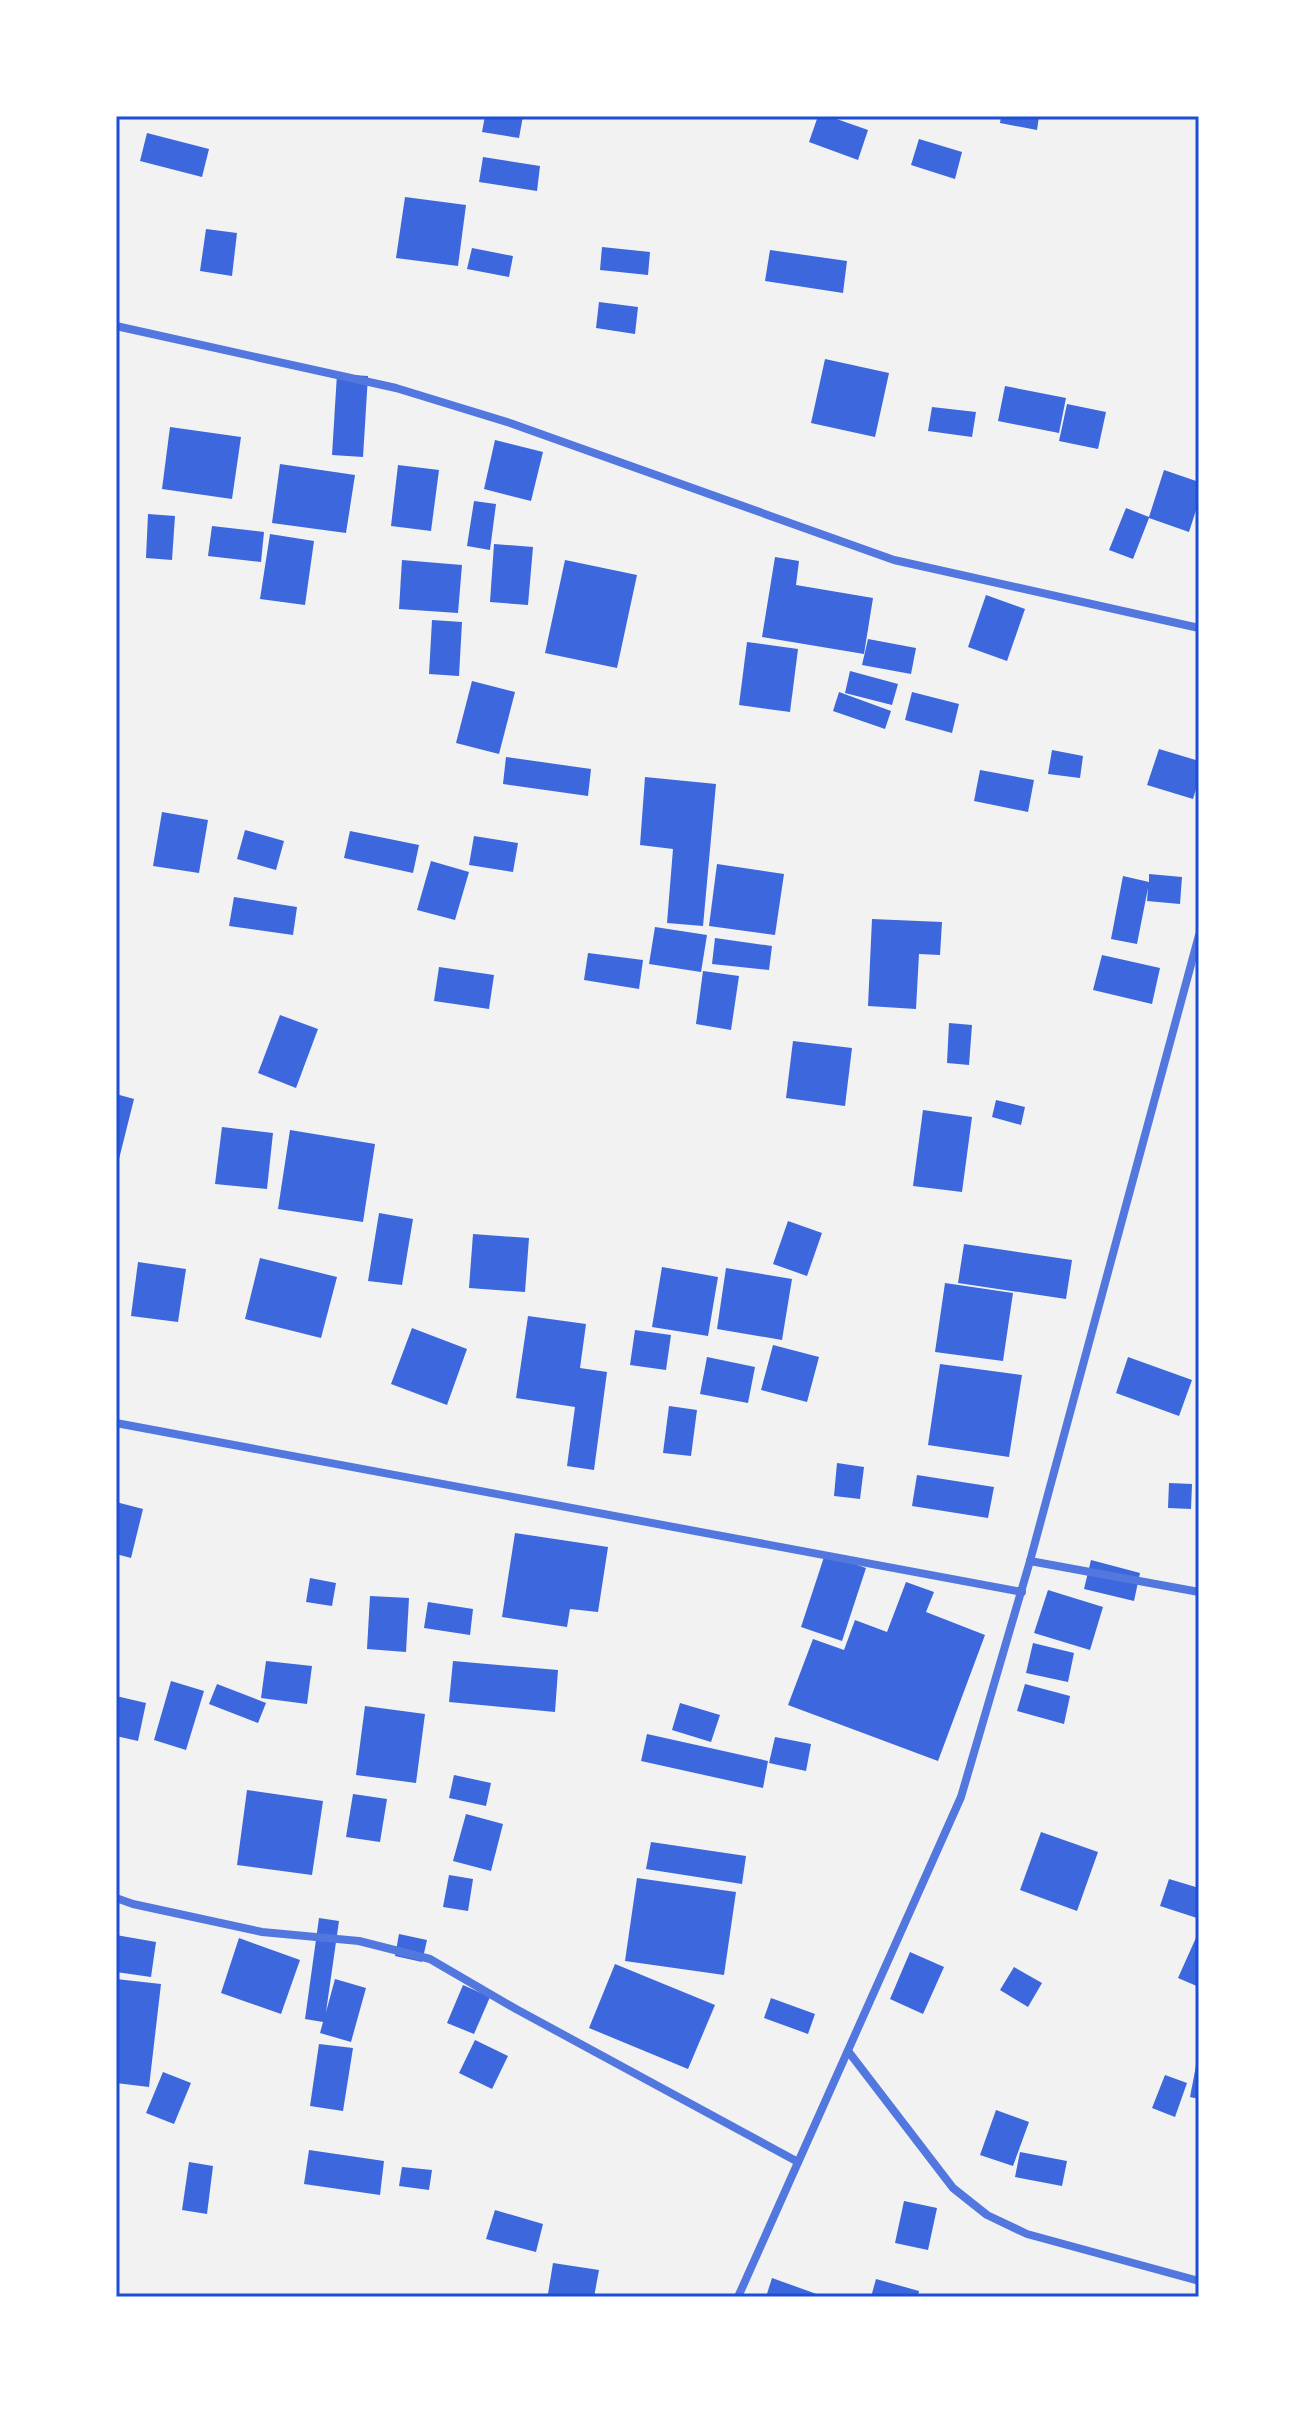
<svg xmlns="http://www.w3.org/2000/svg" width="1315" height="2413" font-family="'Exo 2',sans-serif">
<style>
.building{fill:#3d67dc}
.lines{fill:none;stroke-linecap:round;stroke-linejoin:round}
.minor{stroke:#5277de;stroke-width:8}
.neatline{fill:none;stroke:#1d4ed8;stroke-width:3}
</style>
<rect width="100%" height="100%" fill="#f2f2f2"/>
<g class="building">
<path d="M485,116h38l-4,22 -37,-6z"/>
<path d="M818,116h10l40,14 -10,30 -49,-18z"/>
<path d="M1001,116h38l-2,14 -37,-7z"/>
<path d="M147,133l62,16 -7,28 -62,-16z"/>
<path d="M919,139l43,13 -7,27 -44,-14z"/>
<path d="M483,157l57,9 -3,25 -58,-9z"/>
<path d="M405,197l61,8 -8,61 -62,-8z"/>
<path d="M206,229l31,4 -5,43 -32,-5z"/>
<path d="M602,247l48,5 -2,23 -48,-5z"/>
<path d="M472,248l41,8 -4,21 -42,-8z"/>
<path d="M770,250l77,11 -4,32 -78,-12z"/>
<path d="M599,302l39,5 -3,27 -39,-6z"/>
<path d="M825,359l64,14 -14,64 -64,-14z"/>
<path d="M337,374l31,2 -5,81 -31,-2z"/>
<path d="M1005,386l61,12 -7,35 -61,-12z"/>
<path d="M1067,404l39,8 -8,37 -39,-8z"/>
<path d="M932,407l44,5 -4,25 -44,-6z"/>
<path d="M170,427l71,10 -9,62 -70,-10z"/>
<path d="M495,440l48,12 -12,49 -47,-12z"/>
<path d="M280,464l75,11 -9,58 -74,-10z"/>
<path d="M398,465l41,5 -8,61 -40,-5z"/>
<path d="M1164,470l35,12v19l-10,31 -40,-14 -16,41 -24,-9 17,-42 23,9z"/>
<path d="M474,501l22,3 -6,46 -23,-4z"/>
<path d="M148,514l27,2 -3,44 -26,-2z"/>
<path d="M212,526l52,6 -3,30 -53,-6z"/>
<path d="M270,534l44,7 -9,64 -45,-6z"/>
<path d="M494,544l39,3 -5,58 -38,-3z"/>
<path d="M775,557l24,4 -3,24 77,13 -9,56 -102,-17z"/>
<path d="M402,560l60,5 -4,48 -59,-4z"/>
<path d="M565,560l72,15 -20,93 -72,-15z"/>
<path d="M986,595l39,14 -18,52 -39,-14z"/>
<path d="M432,620l30,2 -3,54 -30,-2z"/>
<path d="M868,639l48,9 -5,26 -49,-9z"/>
<path d="M747,642l51,7 -8,63 -51,-7z"/>
<path d="M850,671l48,13 -6,21 -47,-12z"/>
<path d="M472,681l43,11 -16,62 -43,-11z"/>
<path d="M839,692l52,19 -6,18 -52,-18z"/>
<path d="M912,692l47,12 -7,29 -47,-13z"/>
<path d="M1159,749l40,12v18l-6,20 -46,-14z"/>
<path d="M1052,750l31,6 -3,22 -32,-4z"/>
<path d="M506,757l85,12 -3,27 -85,-12z"/>
<path d="M980,770l54,10 -6,32 -54,-11z"/>
<path d="M645,777l71,7 -13,142 -36,-3 6,-74 -33,-4z"/>
<path d="M162,812l46,8 -9,53 -46,-7z"/>
<path d="M245,830l39,11 -8,29 -39,-11z"/>
<path d="M350,831l69,14 -6,28 -69,-15z"/>
<path d="M474,836l44,7 -5,29 -44,-7z"/>
<path d="M431,861l38,11 -14,48 -38,-10z"/>
<path d="M717,864l67,10 -9,61 -66,-9z"/>
<path d="M1149,874l33,3 -2,27 -33,-3 1,-13 -11,56 -26,-5 12,-63 26,6z"/>
<path d="M234,897l63,10 -4,28 -64,-9z"/>
<path d="M872,919l70,3 -2,33 -21,-1 -3,55 -48,-3z"/>
<path d="M655,927l52,8 -6,37 -52,-8z"/>
<path d="M715,938l57,8 -3,24 -57,-6z"/>
<path d="M588,953l55,7 -4,29 -55,-9z"/>
<path d="M1102,955l58,13 -8,36 -59,-14z"/>
<path d="M439,967l55,8 -5,34 -55,-8z"/>
<path d="M703,971l36,5 -8,54 -35,-6z"/>
<path d="M280,1015l38,14 -22,59 -38,-15z"/>
<path d="M949,1023l23,2 -3,40 -22,-2z"/>
<path d="M793,1041l59,7 -7,58 -59,-8z"/>
<path d="M116,1094l18,5 -15,60 -3,-1z"/>
<path d="M996,1100l29,7 -4,18 -29,-8z"/>
<path d="M923,1110l49,7 -10,75 -49,-6z"/>
<path d="M222,1127l51,6 -6,56 -52,-5z"/>
<path d="M290,1130l85,14 -12,78 -85,-13z"/>
<path d="M379,1213l34,6 -11,66 -34,-4z"/>
<path d="M788,1221l34,12 -15,43 -34,-12z"/>
<path d="M473,1234l56,4 -4,54 -56,-4z"/>
<path d="M964,1244l108,16 -6,39 -108,-16z"/>
<path d="M260,1258l77,19 -16,61 -76,-19z"/>
<path d="M138,1262l48,7 -8,53 -47,-6z"/>
<path d="M662,1267l56,10 -10,59 -56,-9z"/>
<path d="M726,1268l66,11 -10,61 -65,-11z"/>
<path d="M945,1283l68,10 -10,68 -68,-9z"/>
<path d="M528,1316l58,8 -6,44 27,4 -13,98 -27,-4 8,-59 -59,-9z"/>
<path d="M412,1328l55,21 -20,56 -56,-21z"/>
<path d="M635,1330l36,5 -5,35 -36,-5z"/>
<path d="M773,1345l46,12 -12,45 -46,-12z"/>
<path d="M707,1357l48,10 -7,36 -48,-9z"/>
<path d="M1128,1357l64,23 -13,36 -63,-23z"/>
<path d="M940,1364l82,11 -13,82 -81,-12z"/>
<path d="M669,1406l28,4 -6,46 -28,-3z"/>
<path d="M837,1463l27,4 -4,32 -26,-3z"/>
<path d="M917,1475l77,12 -6,31 -76,-12z"/>
<path d="M1169,1483l23,1 -1,25 -23,-1z"/>
<path d="M116,1502l27,7 -12,49 -15,-4z"/>
<path d="M515,1533l93,14 -10,65 -28,-3 -3,18 -65,-10z"/>
<path d="M825,1554l41,14 -24,73 -41,-14z"/>
<path d="M1091,1560l49,13 -6,28 -50,-12z"/>
<path d="M310,1578l26,5 -4,23 -26,-4z"/>
<path d="M906,1582l28,10 -8,20 59,23 -47,126 -150,-56 25,-66 31,11 11,-30 32,12z"/>
<path d="M1048,1590l55,17 -13,43 -56,-17z"/>
<path d="M370,1596l39,2 -3,54 -39,-3z"/>
<path d="M428,1602l45,7 -3,26 -46,-7z"/>
<path d="M1033,1643l41,10 -6,29 -42,-9z"/>
<path d="M266,1661l46,5 -5,38 -46,-6z"/>
<path d="M453,1661l105,9 -3,42 -106,-10z"/>
<path d="M171,1681l33,10 -18,59 -32,-10z"/>
<path d="M217,1684l49,19 -8,20 -49,-19z"/>
<path d="M1025,1684l45,12 -6,28 -47,-13z"/>
<path d="M116,1696l30,7 -8,38 -22,-5z"/>
<path d="M680,1703l40,12 -9,27 -39,-12z"/>
<path d="M365,1706l60,8 -9,69 -60,-8z"/>
<path d="M647,1734l121,27 -5,27 -122,-27z"/>
<path d="M775,1737l36,7 -5,27 -37,-8z"/>
<path d="M454,1775l37,8 -5,23 -37,-8z"/>
<path d="M247,1790l76,11 -11,74 -75,-10z"/>
<path d="M353,1794l34,5 -7,43 -34,-5z"/>
<path d="M466,1814l37,10 -12,47 -38,-10z"/>
<path d="M1041,1832l57,20 -21,59 -57,-21z"/>
<path d="M651,1842l95,14 -4,28 -96,-15z"/>
<path d="M449,1875l24,4 -5,32 -25,-4z"/>
<path d="M637,1878l99,14 -12,83 -99,-14z"/>
<path d="M1169,1879l30,9 -2,30 -37,-12z"/>
<path d="M319,1918l20,3 -13,91 9,-33 31,9 -15,54 -31,-9 3,-11 -18,-3z"/>
<path d="M1199,1931v56l-21,-9z"/>
<path d="M399,1934l28,6 -5,22 -27,-6z"/>
<path d="M116,1935l40,7 -5,35 -35,-5z"/>
<path d="M239,1938l61,22 -19,54 -60,-21z"/>
<path d="M910,1952l34,15 -21,47 -33,-15z"/>
<path d="M615,1964l100,41 -27,64 -99,-41z"/>
<path d="M1014,1967l28,16 -14,24 -28,-17z"/>
<path d="M116,1979l45,5 -12,103 -33,-4z"/>
<path d="M463,1985l27,12 -16,37 -27,-11z"/>
<path d="M771,1998l44,16 -7,20 -44,-16z"/>
<path d="M475,2040l33,16 -16,33 -33,-16z"/>
<path d="M319,2044l34,4 -10,63 -33,-5z"/>
<path d="M1198,2055h1v44l-9,-2z"/>
<path d="M163,2072l28,11 -17,41 -28,-11z"/>
<path d="M1165,2075l22,8 -12,34 -23,-9z"/>
<path d="M996,2110l33,12 -16,44 -33,-11z"/>
<path d="M309,2150l75,11 -4,34 -76,-11z"/>
<path d="M1020,2152l47,9 -5,25 -47,-9z"/>
<path d="M189,2162l24,4 -6,48 -25,-4z"/>
<path d="M402,2167l30,3 -3,20 -30,-4z"/>
<path d="M904,2201l33,7 -9,42 -33,-7z"/>
<path d="M495,2210l48,14 -7,28 -50,-13z"/>
<path d="M553,2263l46,7 -5,27 -46,-3z"/>
<path d="M772,2278l53,19h-59z"/>
<path d="M876,2279l43,12 -1,6h-47z"/>
</g>
<g class="lines">
<g class="minor">
<path d="M116,326l280,62 114,35 384,137 305,68"/>
<path d="M116,1423l906,169"/>
<path d="M1030,1561l169,31"/>
<path d="M116,1898l17,6 129,28 97,9 71,18 86,50 282,153"/>
<path d="M848,2051l105,137 34,27 40,19 172,47"/>
<path d="M738,2297l223,-500 69,-236 169,-626"/>
</g>
</g>
<rect width="1315" height="2413" fill="none" stroke="#ffffff" stroke-width="236"/>
<rect x="118" y="118" width="1079" height="2177" class="neatline"/>
</svg>
